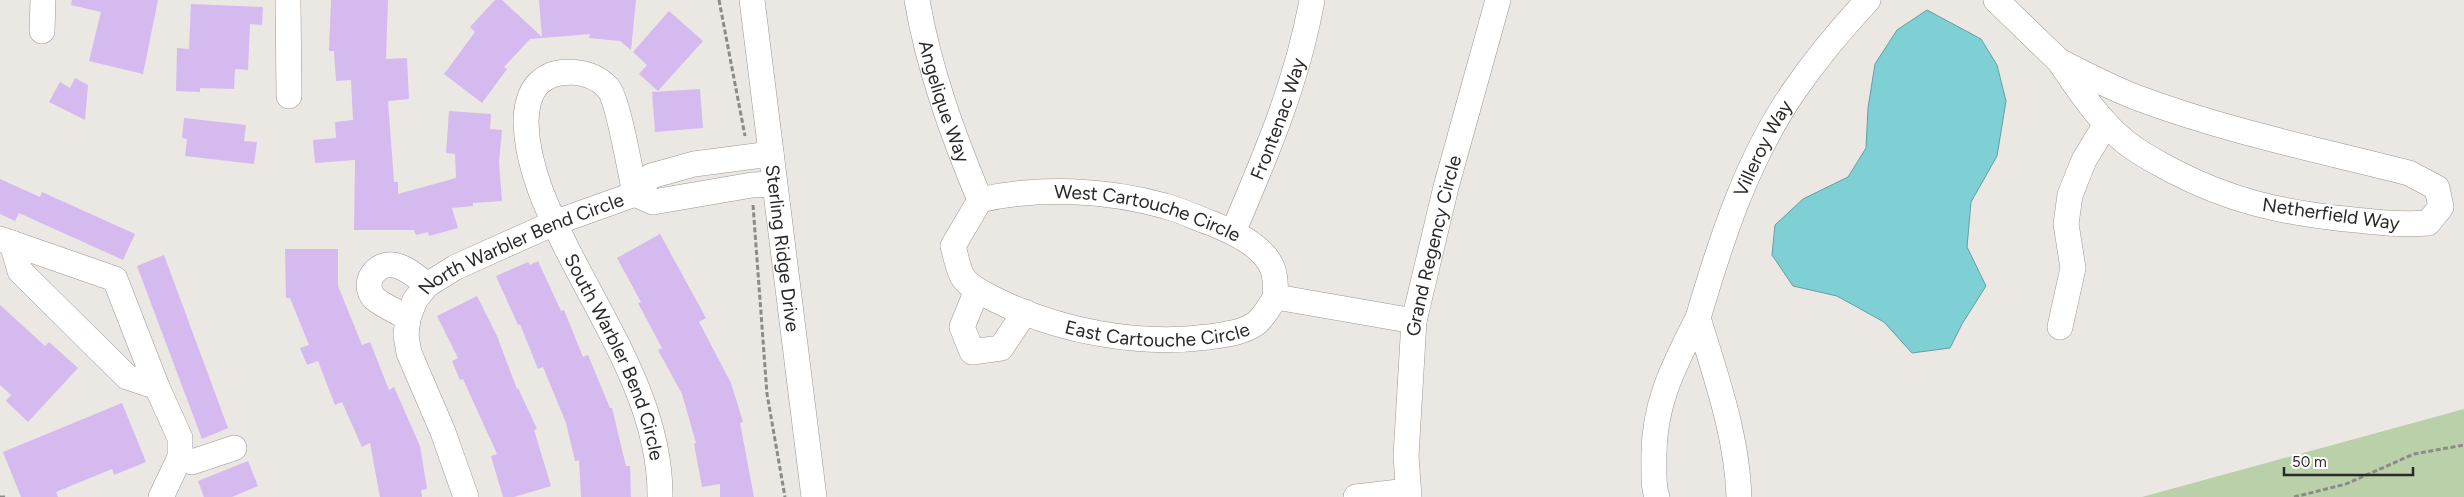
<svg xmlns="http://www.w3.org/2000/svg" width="2464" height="497" font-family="Figtree,sans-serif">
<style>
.green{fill:#b9d0a9}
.water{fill:#7fd0d4;stroke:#669ea0}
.building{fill:#d5baf0}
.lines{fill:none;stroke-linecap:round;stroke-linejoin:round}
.minor-casing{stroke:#9a9793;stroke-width:26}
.path{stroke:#8d8a88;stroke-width:3;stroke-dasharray:5 2.5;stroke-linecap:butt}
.minor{stroke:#fff;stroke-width:25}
.labels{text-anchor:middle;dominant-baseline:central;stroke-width:5;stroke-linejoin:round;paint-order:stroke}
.street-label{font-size:19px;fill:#2a2928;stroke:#fff}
</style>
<rect width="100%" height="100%" fill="#ebe7e3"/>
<path class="green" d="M2464,409v88h-322z"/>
<path class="water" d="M1927,10l54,29 16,26 9,36 -9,55 -26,46 -4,45 19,39 -24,38 -12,24 -38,5 -28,-31 -47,-26 -44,-10 -21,-31 3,-30 28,-26 45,-22 18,-29 2,-40 7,-44 22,-34z"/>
<g class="building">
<path d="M72,0h86l-15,74 -54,-13 12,-49 -30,-7z"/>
<path d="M331,0h57l-2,59 21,-1 2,41 -21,2 6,81h4v12l58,-16 -1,-24 -9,-1 3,-42 42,3 -1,15 12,1 -3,32 3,39 -29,2v3l-21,2 6,20 -29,8 -1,-4 -12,3 -2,-5h-60l1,-70 -40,3 -2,-23 23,-2 -1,-16 18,-2 -2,-40 -15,1 -2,-30h-5z"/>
<path d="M495,0h7l40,37 -3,-37h97l-5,50 -11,-9 -31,-3 1,-4 -60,5 -26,28 3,2 -25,34 -38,-29 31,-42 -5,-5z"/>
<path d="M191,4l72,3 -1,18 -12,-1 -2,46 -13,-1 -1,20 -34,-1v4l-24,-1 1,-43 12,1z"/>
<path d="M669,11l34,30 -45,50 -19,-17 8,-9 -14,-13z"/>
<path d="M75,78l13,7 -3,35 -36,-18 11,-20 10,6z"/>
<path d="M700,89l3,39 -48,4 -3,-40z"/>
<path d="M184,118l62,7 -2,16 13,1 -3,22 -69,-8 2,-17 -5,-1z"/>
<path d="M0,179l40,18 2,-5 93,42 -12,26 -104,-47 -4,8 -15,-7z"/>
<path d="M660,234l46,84 -7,4 32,61 12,39 -3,1 14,74h-34v-13l-18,3 -8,-43 2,-1 -14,-49 -24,-44 4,-2 -24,-45 3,-1 -24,-44z"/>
<path d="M285,249h53v37l24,59 8,-3 19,48 5,-3 26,59 7,43 -6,1 1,7h-42l-10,-54 -8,4 -20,-45 -7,3 -17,-44 -11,4 -7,-17 9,-3 -19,-47h-4z"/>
<path d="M164,255l64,173 -26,11 -65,-173z"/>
<path d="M538,261l23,50 3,-1 19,47 5,-2 22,53h2l14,58h4l1,31h-50l-2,-37 -4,1 -9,-38 -23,-56 -5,2 -18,-45 -2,1 -22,-49 32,-14 2,3z"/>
<path d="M477,296l20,40 20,53 1,-1 19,41 -3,1 17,56 -37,11h-11l-12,-41 6,-2 -34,-75 -3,1 -8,-19 6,-3 -21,-42z"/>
<path d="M0,305l45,41 4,-4 29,26 -50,54 -22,-21 5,-6 -11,-10z"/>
<path d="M122,403l24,59 -32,13 -2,-6 -56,23 2,5h-37l-18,-45z"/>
<path d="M248,461l10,25 -26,11h-28l-6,-16z"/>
</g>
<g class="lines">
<g class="minor-casing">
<g id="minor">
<path d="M288,0l1,96"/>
<path id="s1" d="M752,0l62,497"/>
<path id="s2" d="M917,0c12,70 36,135 63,200"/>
<path d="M1996,0l63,61"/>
<path d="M42,31l1,-31"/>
<path d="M2059,61c26,13 52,27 79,37 88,33 181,52 271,75l28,15 4,19 -13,16c-28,2 -55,-1 -83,-4 -65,-7 -115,-18 -174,-49 -16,-9 -33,-17 -48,-30 -26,-22 -44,-50 -64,-79z"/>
<path id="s3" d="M635,194c-4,-19 -17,-95 -27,-106 -16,-18 -51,-22 -69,-5 -10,9 -13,27 -13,39 1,46 22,89 42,129 39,77 93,157 92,246"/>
<path d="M635,194l18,8 99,-17 22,-1"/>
<path id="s4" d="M980,200l-27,46c3,10 5,25 11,33 8,10 21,15 32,21 63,31 141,46 212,37 15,-2 34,-4 47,-13 8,-5 15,-19 21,-27"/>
<path id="s5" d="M980,200c59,-14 128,-10 185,6 16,4 31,12 46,17 22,9 54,23 62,47 3,8 2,19 3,27"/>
<path id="s6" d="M1233,232c33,-77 64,-149 79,-232"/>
<path d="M0,239l115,40 42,108 23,51v19l-19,40"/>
<path d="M12,243l8,28 107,106 30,10"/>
<path d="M977,290l-15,37 10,25 29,-4 24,-36"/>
<path d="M1276,297l138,24"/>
<path d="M408,318c-10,-6 -25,-12 -34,-20 -13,-15 2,-36 20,-33 12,2 24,13 33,20"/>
<path id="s7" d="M1698,318c23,-78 49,-159 96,-227 22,-32 47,-62 74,-91"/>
<path d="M2060,327l13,-59 -7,-44 4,-29 14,-35 22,-36"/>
<path d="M180,457l12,5 42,-14"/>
<path id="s8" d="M466,497l-23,-65 -34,-79 -3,-18 2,-17 7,-18 12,-15 29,-18 98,-44 81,-29 16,-18 43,-12 77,-10"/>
<path d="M1356,497l52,-6"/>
<path id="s9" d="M1409,497l-3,-41 8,-135 32,-134 52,-187"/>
<path d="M1657,497c-4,-11 -3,-23 -3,-34 -2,-56 19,-96 44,-145 18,59 39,117 41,179"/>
</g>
</g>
<g class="path">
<path d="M719,0l26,136"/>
<path d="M753,205l14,189 18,103"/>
<path d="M0,497h6"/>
<path d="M2294,497l52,-13 68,-30 50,-9"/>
</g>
<use href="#minor" class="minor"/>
</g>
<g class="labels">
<g class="street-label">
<text stroke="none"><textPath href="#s2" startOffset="105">Angelique Way</textPath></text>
<text stroke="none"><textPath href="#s6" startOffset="122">Frontenac Way</textPath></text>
<text stroke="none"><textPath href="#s7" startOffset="182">Villeroy Way</textPath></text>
<text transform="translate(2331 214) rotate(8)">Netherfield Way</text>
<text stroke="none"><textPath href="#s5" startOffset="171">West Cartouche Circle</textPath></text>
<text stroke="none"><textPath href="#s8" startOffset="332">North Warbler Bend Circle</textPath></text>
<text stroke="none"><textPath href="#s9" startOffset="254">Grand Regency Circle</textPath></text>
<text stroke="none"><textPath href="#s1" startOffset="250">Sterling Ridge Drive</textPath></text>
<text stroke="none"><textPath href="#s4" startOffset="294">East Cartouche Circle</textPath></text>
<text stroke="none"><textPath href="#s3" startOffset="481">South Warbler Bend Circle</textPath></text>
</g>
</g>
<path d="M2284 467v8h129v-8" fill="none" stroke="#2a2928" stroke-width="2.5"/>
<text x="2292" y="467" font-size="15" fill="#2a2928" stroke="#ffffff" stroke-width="4" paint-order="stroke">50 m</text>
</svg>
